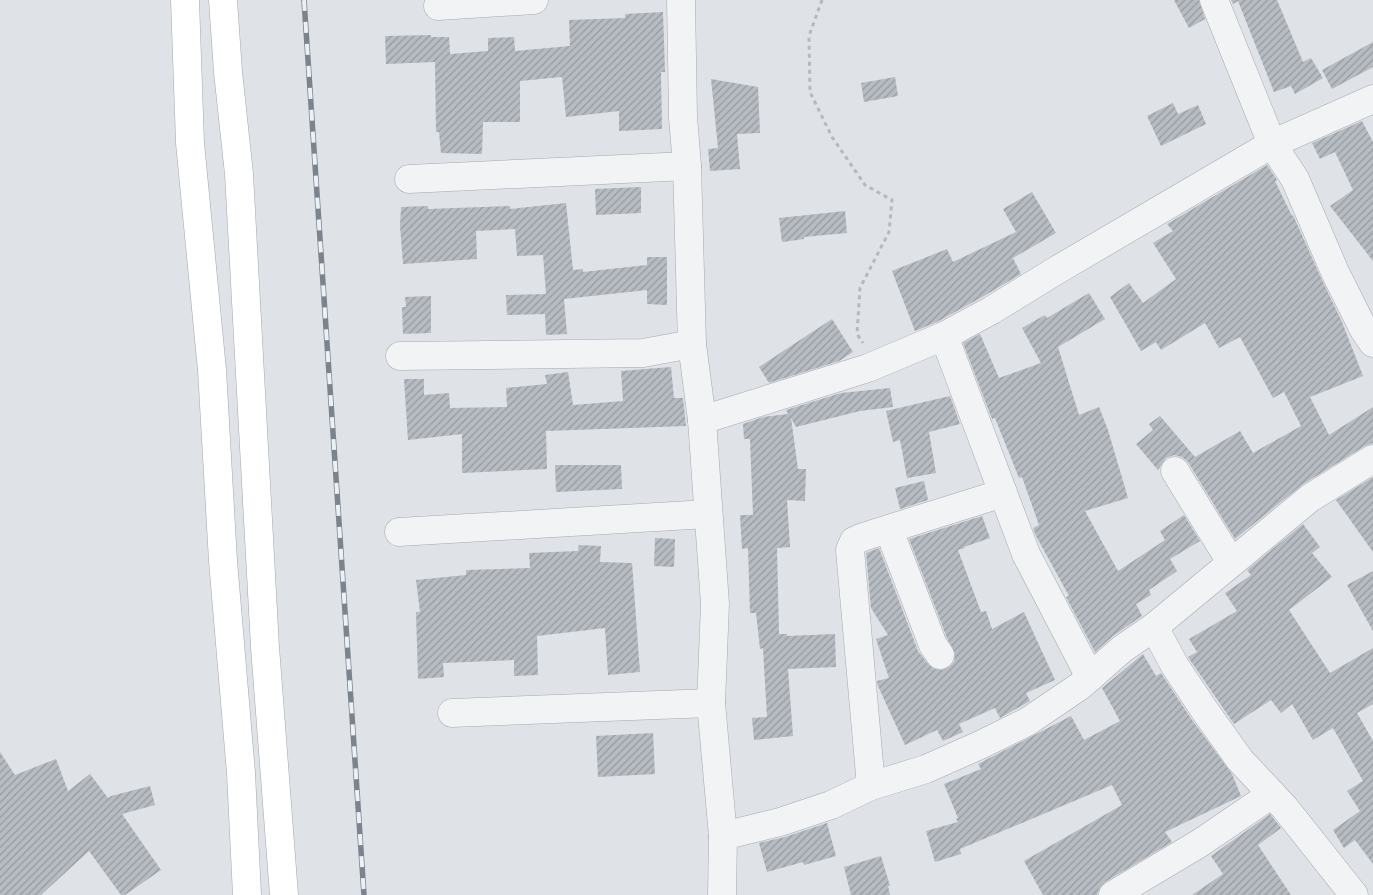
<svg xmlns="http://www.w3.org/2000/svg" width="1373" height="895" font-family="Overpass,sans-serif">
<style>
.building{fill:url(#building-hatch)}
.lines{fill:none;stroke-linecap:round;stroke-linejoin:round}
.street-casing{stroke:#a5a9b0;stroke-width:29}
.primary-casing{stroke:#a0a7b1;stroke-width:29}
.path{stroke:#b5b9be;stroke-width:3;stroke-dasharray:4 4;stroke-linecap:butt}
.street{stroke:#f1f3f5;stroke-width:28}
.primary{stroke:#fff;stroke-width:28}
.rail-casing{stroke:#7a838e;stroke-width:5.5}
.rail{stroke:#eef1f4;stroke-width:4;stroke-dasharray:11;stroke-linecap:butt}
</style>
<defs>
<pattern id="building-hatch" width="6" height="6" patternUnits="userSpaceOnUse" patternTransform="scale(1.25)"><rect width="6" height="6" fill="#b7bcc3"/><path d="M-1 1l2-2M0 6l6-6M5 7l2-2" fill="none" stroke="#9599a0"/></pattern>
</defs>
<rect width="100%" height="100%" fill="#dfe2e6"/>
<g class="building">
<path d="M1174,0h25l6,19 -16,9z"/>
<path d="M1231,0h46l26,62 8,-4 12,20 -28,16 -4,-8 -17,6 -36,-91 -5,3z"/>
<path d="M663,12l2,60h-4l1,57 -43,2v-20l-53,6 -4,-40 -42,4v41h-37l-1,32 -41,-1 -2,-21h-3l-1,-70 -49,2 -1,-28 46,-1v2h18l1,17 38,-3v-13l26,-1 1,14 55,-5 -1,-26 56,-2v-4z"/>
<path d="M1373,42v25l-41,22 -10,-19z"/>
<path d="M895,77l3,19 -34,6 -3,-19z"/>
<path d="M711,79l47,8 2,46 -23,1 3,35 -30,2 -2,-22 10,-1z"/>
<path d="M1173,103l5,11 20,-9 8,19 -45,22 -14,-30z"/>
<path d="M1362,121l11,21v119l-43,-55 23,-16 -18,-38 -15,7 -8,-16z"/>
<path d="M1267,165l10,15 -2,1 17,35 1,-1 28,63 21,44 21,54 -53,21 19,38 44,-28v36l-8,3 -63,39 -67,54 -47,-77 -6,-5 -8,-2 -8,3 -8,12 -22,-26 17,-14 -4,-6 11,-8 35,41 45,-26 13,22 48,-27 -17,-34 -11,6 -33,-61 -21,11 -14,-25 -44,27 -5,-8 -15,9 -31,-54 19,-14 14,20 33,-24 -23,-36 20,-12 -6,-7z"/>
<path d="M641,187v26l-45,2 -1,-26z"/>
<path d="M1032,192l24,41 -43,25 8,16 -37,22 -47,26 -22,9 -23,-60 55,-22 6,13 63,-30 -13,-23z"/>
<path d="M566,203l7,67 10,-1v3l64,-7v-8h20v48l-20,-1v-14l-83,9 3,35 -21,1 -1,-21 -38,1 -1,-20 40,-1 -3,-39 -26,1 -2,-27 -39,2 1,28 -74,5 -3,-38 1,-19 27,-1v3l82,-3v3z"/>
<path d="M845,211l2,22 -43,4v2l-22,3 -3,-24z"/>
<path d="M1089,293l16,26 -47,28 21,68 20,-8 9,23 20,68 -43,13 33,60 47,-31 -5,-9 24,-16 16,26 -30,18 7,12 -28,19 2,5 -15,9 6,12 -29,20 -18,16 -29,-55 3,-1 -33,-60 -3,-8 6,-3 -17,-48 -3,1 -24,-60 -3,1 -29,-76 17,-9 19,44 42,-15 -19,-35 23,-13 2,3z"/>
<path d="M431,296v37l-28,1 -1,-27h4l-1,-10z"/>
<path d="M832,319l21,33 -14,9 -70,22 -10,-16z"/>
<path d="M671,367l3,31h9l3,28 -140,5 1,38 -85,4v-39l-54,6 -4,-61h20v16l25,-2 1,15 57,-1 -1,-19 41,-4 -2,-9 23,-3 5,33 50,-4 -2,-30z"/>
<path d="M890,388l3,19 -33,4 -64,16 -5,-9 7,51h8l-1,32 -18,-1 3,47 -13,1 2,86h8v2l48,-2 1,33 -48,2 5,67 -39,4 -2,-22 15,-1 -4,-69 -3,1 -4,-36h-6l-2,-65 -6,1 -2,-34h13l-3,-76h-6l-1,-15 20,-7 25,-3 -2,-4 55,-17z"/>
<path d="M950,396l10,28 -31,8 7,41 -29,5 -7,-38 -7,2 -7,-31z"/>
<path d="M555,465h66l1,24 -66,3z"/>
<path d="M1373,477v75l-37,-52z"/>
<path d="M924,481l4,19 -28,9 -5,-21z"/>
<path d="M982,516l8,22 -26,9 1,1 -7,2 23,62 5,-1 6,18 32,-17 31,68 -29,13 4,8 -30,17 -5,-10 -36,16 4,8 -20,9 -6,-11 -32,15 -27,-59 -1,-5 12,-3 -13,-39 12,-4 -17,-27 -5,-55 13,-5 39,103 10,13 6,5 8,1 7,-3 5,-5 1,-9 -8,-15 -38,-99z"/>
<path d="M1303,524l17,23 -8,6 20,24 -43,33 41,63 43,-25v56l-16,9 16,28v123l-18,-24 -11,8 -11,-18 27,-19 -13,-20 16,-10 -30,-53 -20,12 -21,-36 -11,9 -10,-13 -37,24 -46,-67 9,-5 -8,-13 48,-28 -12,-18 26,-18 -4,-5z"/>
<path d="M655,538l20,1 -1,28 -20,-1z"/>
<path d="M579,545l22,1 -1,16 32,1 8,109 -32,3 -3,-47 -68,8 1,39 -24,1v-16l-71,3 1,14 -26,2 -2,-67h4l-4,-32 50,-5v-5l64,-2 -1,-15 49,-2z"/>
<path d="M1373,571v60l-26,-46z"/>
<path d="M1143,654l13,22 5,-3 31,47 40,54 9,22 -76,36 7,10 -67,40 -5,5 -3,8h-54l-19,-34 98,-56 -10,-20 -152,64 1,5 -26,8 -9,-31 32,-9 -2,-3 2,-1 -14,-34 37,-15 -3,-5 93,-48 13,24 36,-19 -18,-33z"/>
<path d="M653,733l2,41 -57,3 -2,-41z"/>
<path d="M0,752l15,23 41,-16 12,32 22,-17 18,24 3,-2 39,-10 5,19 -33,9 39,56 -36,25h-4l-32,-44 -48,44h-41z"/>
<path d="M1270,814l11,14 -23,17 33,50h-99l31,-21 -12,-18z"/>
<path d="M827,823l9,33 -32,9 -1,-3 -36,10 -8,-29 26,-6z"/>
<path d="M881,856l9,30h-2l2,9h-39l-7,-28z"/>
</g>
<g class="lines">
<g class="street-casing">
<g id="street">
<path d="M681,0l2,117 4,49 5,178 10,76 13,184 -4,99 12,133 -1,59"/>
<path d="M1214,0l58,144 23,35 40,93 29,58 9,13"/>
<path d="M438,6l96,-6"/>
<path d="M409,179l278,-13"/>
<path d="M944,336l82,218 64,123"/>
<path d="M400,356l243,-3 49,-9"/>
<path d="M702,420l166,-52 76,-32 48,-26 65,-40 215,-126 101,-45"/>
<path d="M1175,471l56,91"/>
<path d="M889,530l44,115 7,10"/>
<path d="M399,532l309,-18"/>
<path d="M1154,627l21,39 30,45 35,49 45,48 69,87"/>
<path d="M452,713l259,-10"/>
<path d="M871,786l-21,-236 4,-9 9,-4 140,-44"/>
<path d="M723,836l57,-14 51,-17 40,-19 55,-17 54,-24 47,-23 53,-36 42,-37 32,-22 156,-129 63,-39"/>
<path d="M1113,895l87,-52 72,-49"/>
</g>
</g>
<g class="primary-casing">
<g id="primary">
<path d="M185,0l5,143 22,227 11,191 18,212 6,122"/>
<path d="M223,0l5,72 11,102 26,473 19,248"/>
</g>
</g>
<path class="path" d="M822,0l-13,36 1,56 22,45 33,48 27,15 -3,32 -29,56 -3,46 6,9"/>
<use href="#street" class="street"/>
<use href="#primary" class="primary"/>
<g class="rail-casing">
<path id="rail" d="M304,0l60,895"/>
</g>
<use href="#rail" class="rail"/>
</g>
</svg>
